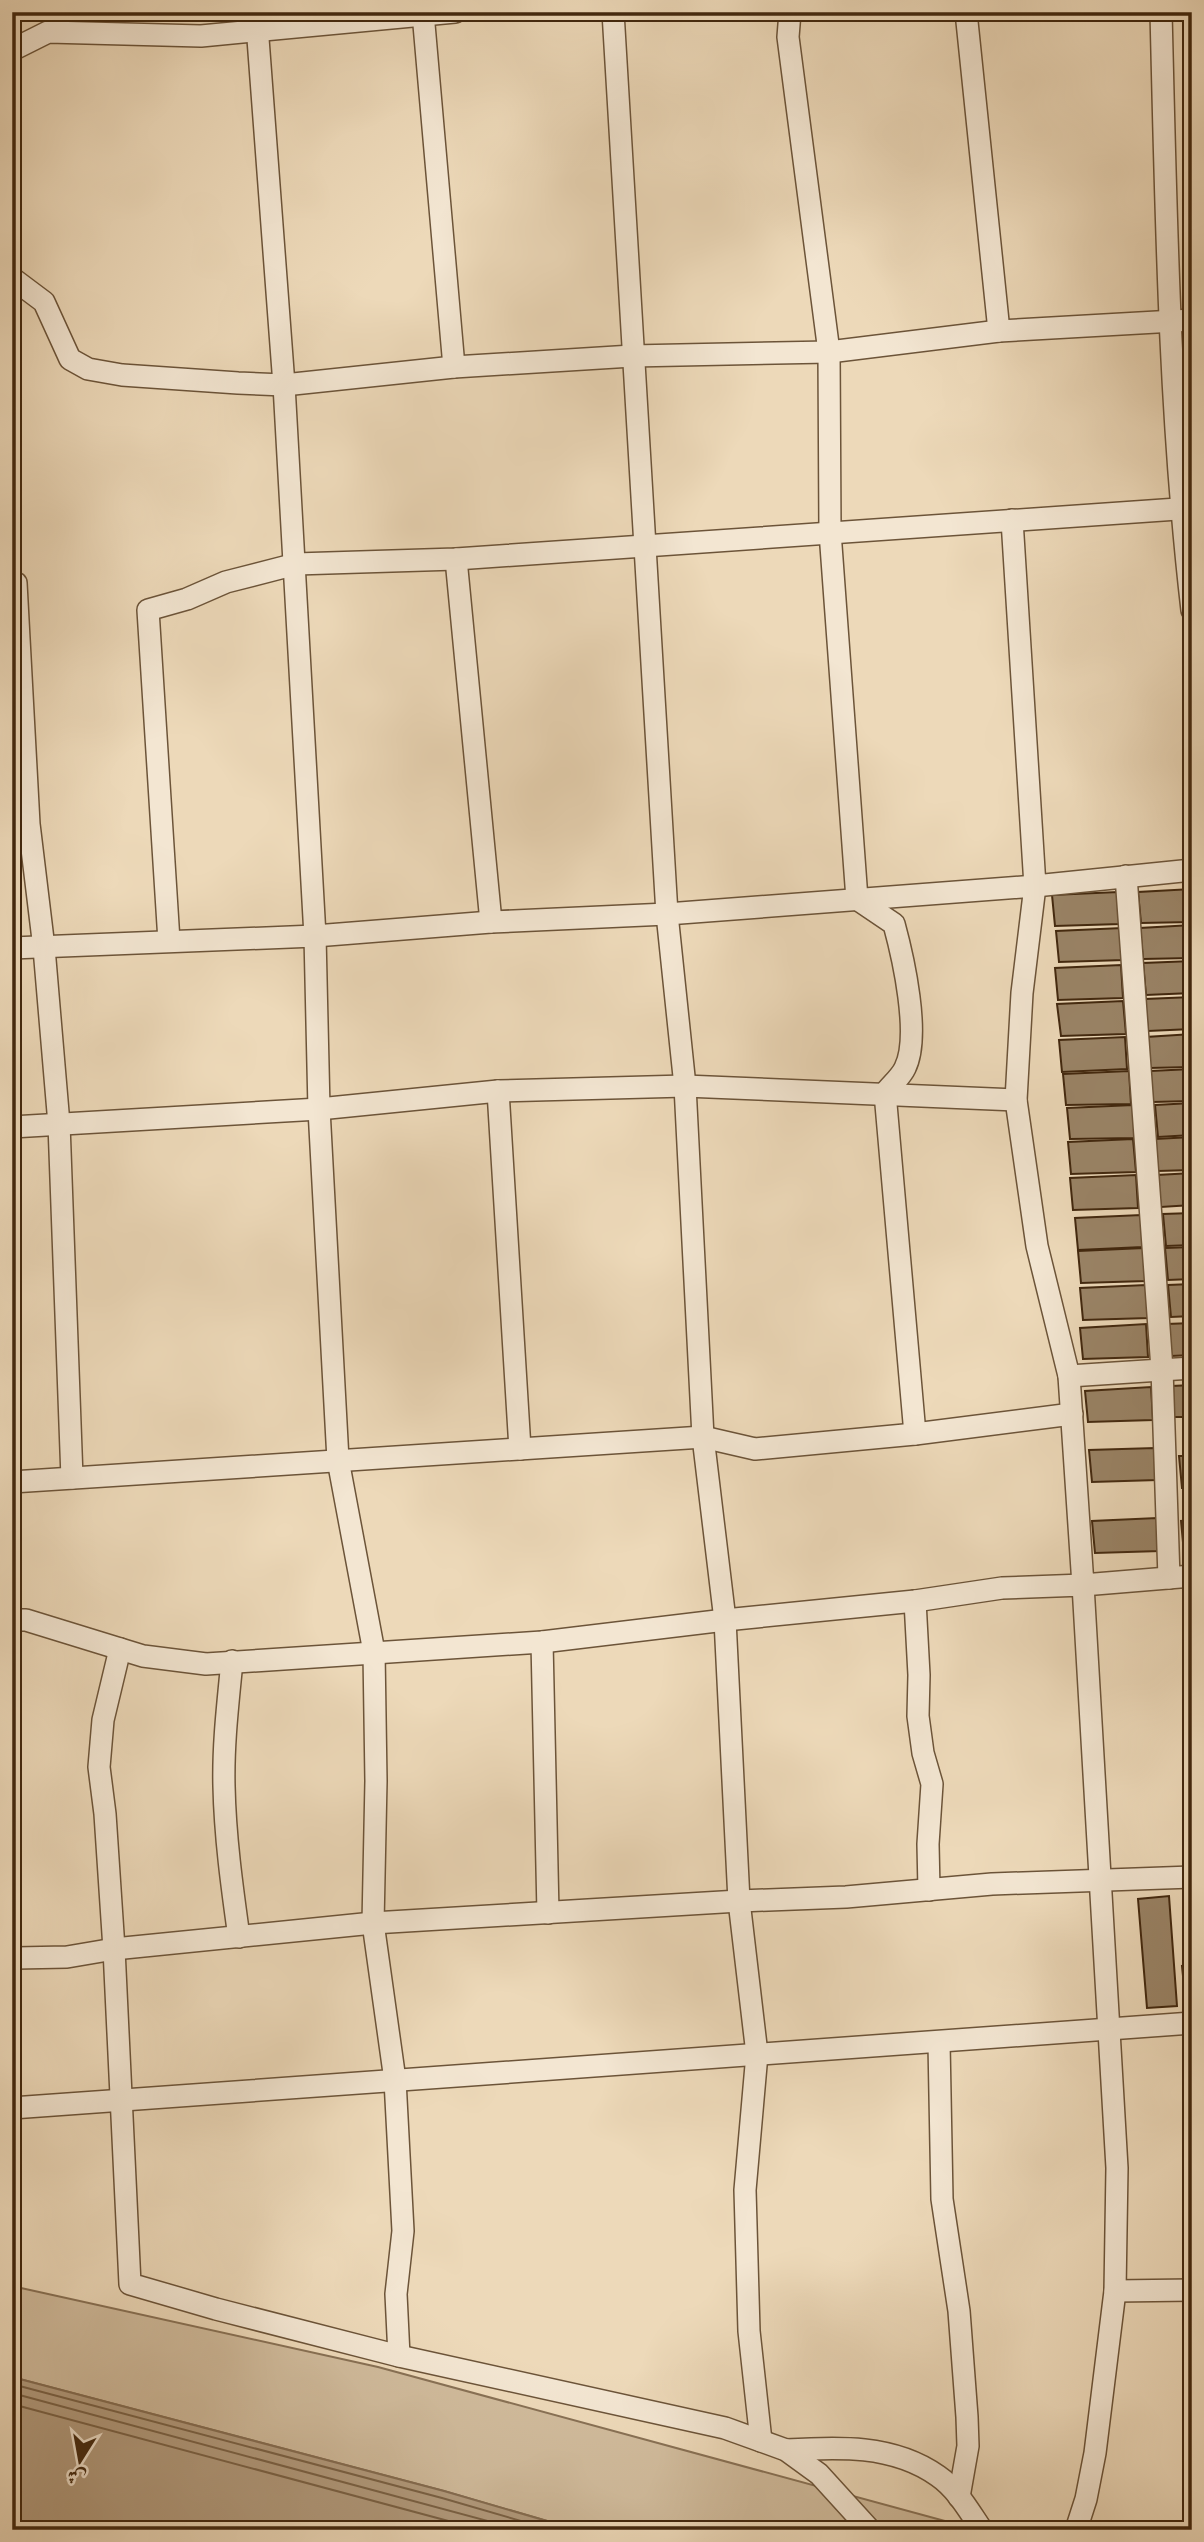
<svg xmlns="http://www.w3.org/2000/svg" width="1204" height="2542" font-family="'IM FELL Great Primer',Amiri,serif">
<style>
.green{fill:#d0bb9c;stroke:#887155;stroke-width:2}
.water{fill:#b39c7f;stroke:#856d52;stroke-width:2}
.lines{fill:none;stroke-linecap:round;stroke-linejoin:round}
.shore{stroke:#7a6246;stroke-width:2}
.building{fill:#9a8467;stroke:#41270e;stroke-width:2}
.minor-casing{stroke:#6c5439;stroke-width:24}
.minor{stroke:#f3e6d2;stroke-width:21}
</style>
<rect width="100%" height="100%" fill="#edd9b9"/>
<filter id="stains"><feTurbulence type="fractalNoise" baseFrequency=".00286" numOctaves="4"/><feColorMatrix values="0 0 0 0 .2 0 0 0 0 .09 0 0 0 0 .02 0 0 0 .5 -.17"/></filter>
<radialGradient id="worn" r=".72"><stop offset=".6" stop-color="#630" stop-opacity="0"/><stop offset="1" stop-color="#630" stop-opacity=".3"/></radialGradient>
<path class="green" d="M12,2286l366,81 600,163h-400l-134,-39 -432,-114z"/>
<path class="water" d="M12,2377l432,114 134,39h-566z"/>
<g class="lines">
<g class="shore">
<path d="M12,2384l430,114 110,32"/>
<path d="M12,2393l509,137"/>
<path d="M12,2404l470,126"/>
</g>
</g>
<g class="building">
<path d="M1192,889v33l-51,1 -3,-31z"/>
<path d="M1118,892l2,32 -65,2 -3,-31z"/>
<path d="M1192,925v33l-49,1 -3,-31z"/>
<path d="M1122,928l2,32 -65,2 -3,-31z"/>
<path d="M1192,961v32l-46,2 -3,-32z"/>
<path d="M1121,965l2,33 -65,2 -3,-32z"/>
<path d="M1192,997v32l-44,2 -3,-32z"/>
<path d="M1123,1001l3,33 -65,2 -4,-32z"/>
<path d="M1192,1034v33l-43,1 -3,-31z"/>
<path d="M1125,1037l2,32 -65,3 -3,-32z"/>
<path d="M1192,1069v32l-39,1 -3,-31z"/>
<path d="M1129,1071l2,33 -65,1 -3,-31z"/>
<path d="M1192,1103v32l-34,2 -3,-32z"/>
<path d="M1133,1105l2,33 -65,1 -3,-31z"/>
<path d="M1192,1137v33l-34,1 -3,-32z"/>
<path d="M1133,1139l3,33 -65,2 -3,-32z"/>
<path d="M1192,1173v32l-31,2 -4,-32z"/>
<path d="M1136,1175l2,33 -65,2 -3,-32z"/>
<path d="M1192,1213v32l-26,1 -3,-32z"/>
<path d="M1141,1215l2,32 -65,3 -3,-32z"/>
<path d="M1192,1247v32l-24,1 -3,-32z"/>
<path d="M1144,1248l2,33 -65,2 -3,-32z"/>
<path d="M1192,1284v32l-21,1 -3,-32z"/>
<path d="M1146,1285l3,33 -66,2 -3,-32z"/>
<path d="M1192,1323v32l-21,1 -4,-32z"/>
<path d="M1146,1324l2,33 -65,2 -3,-31z"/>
<path d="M1192,1385v32h-18l-2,-31z"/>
<path d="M1151,1387l2,33 -65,2 -3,-31z"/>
<path d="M1155,1448l2,32 -65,2 -3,-32z"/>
<path d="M1179,1456h13v32h-10z"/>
<path d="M1157,1518l3,33 -65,2 -3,-32z"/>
<path d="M1192,1520v32l-8,1 -3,-32z"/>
<path d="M1169,1896l8,110 -30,2 -9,-109z"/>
<path d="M1192,1965v30l-7,1 -3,-30z"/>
</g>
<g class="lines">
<g class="minor-casing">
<g id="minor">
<path d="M256,12l28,373 31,551 176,-14 176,-8 368,-28 -13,107 -6,107 21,146 32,130 14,209 109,-9"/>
<path d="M613,12l54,902 18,172 18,351 22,183 14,281 18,153 -12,136 4,141 12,110"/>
<path d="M790,12l-2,25 41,315 1,180 27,367 37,25c9,33 27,112 11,144 -4,9 -14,17 -20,25l30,341"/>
<path d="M966,12l33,319"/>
<path d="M1161,12c5,200 8,400 31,598"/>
<path d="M423,13l31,354"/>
<path d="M12,50l36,-18 153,4 254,-24"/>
<path d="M12,278l32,24 26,57 18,10 34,6 116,8 46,2 170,-18 178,-11 197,-4 170,-21 193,-11"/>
<path d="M1012,520l23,366 157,-16"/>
<path d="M456,559l35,363"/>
<path d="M16,583l13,241 15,124 15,176 13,354"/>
<path d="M1126,876l36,493 7,209"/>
<path d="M169,941l-21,-331 39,-11 39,-17 70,-18 160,-5 736,-51"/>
<path d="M12,948l303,-12 4,173 19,351 36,192 2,129 -3,142 22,157 8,151 -7,63 3,62"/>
<path d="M498,1091l22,358"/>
<path d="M12,1127l307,-18 179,-18 187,-5 331,14"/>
<path d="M1069,1376l123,-8"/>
<path d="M12,1482l691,-45 52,12 160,-15 157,-20"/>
<path d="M915,1601l4,74 -1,41 5,37 9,31 -4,60 1,46"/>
<path d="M12,1620h14l117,36 63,8 336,-22 183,-22 190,-19 87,-13 81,-3 34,583 -2,123 -20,162 -9,46 -10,31"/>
<path d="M542,1642l6,271"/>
<path d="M120,1649l-17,71 -4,47 6,47 9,135 16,335 86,25 183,47 326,72 61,22 33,24 51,56"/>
<path d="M232,1661c-4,42 -9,83 -8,125 1,50 8,101 15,151"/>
<path d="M12,1955l4,3 51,-1 47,-8 259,-26 366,-22 107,-4 146,-13 200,-7"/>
<path d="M939,2043l3,156 17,112 8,106 1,29 -9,51"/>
<path d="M12,2108l1180,-85"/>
<path d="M1115,2291l77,-1"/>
<path d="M786,2450c51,-3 107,-6 152,26 19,13 31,35 44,54"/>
</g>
</g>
<use href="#minor" class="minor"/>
</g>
<rect width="1204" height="2542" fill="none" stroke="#edd9b9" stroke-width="42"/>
<rect x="14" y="14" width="1176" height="2514" fill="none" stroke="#41270e" stroke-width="3.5"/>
<rect x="21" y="21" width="1162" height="2500" fill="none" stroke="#41270e" stroke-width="2"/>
<g transform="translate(80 2461) rotate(191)" stroke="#f3e6d2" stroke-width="5" paint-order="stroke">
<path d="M0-5L12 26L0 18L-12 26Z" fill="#41270e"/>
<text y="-10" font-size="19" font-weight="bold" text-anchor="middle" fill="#41270e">ش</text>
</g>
<rect width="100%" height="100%" filter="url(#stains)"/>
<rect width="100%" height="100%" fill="url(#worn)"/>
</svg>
